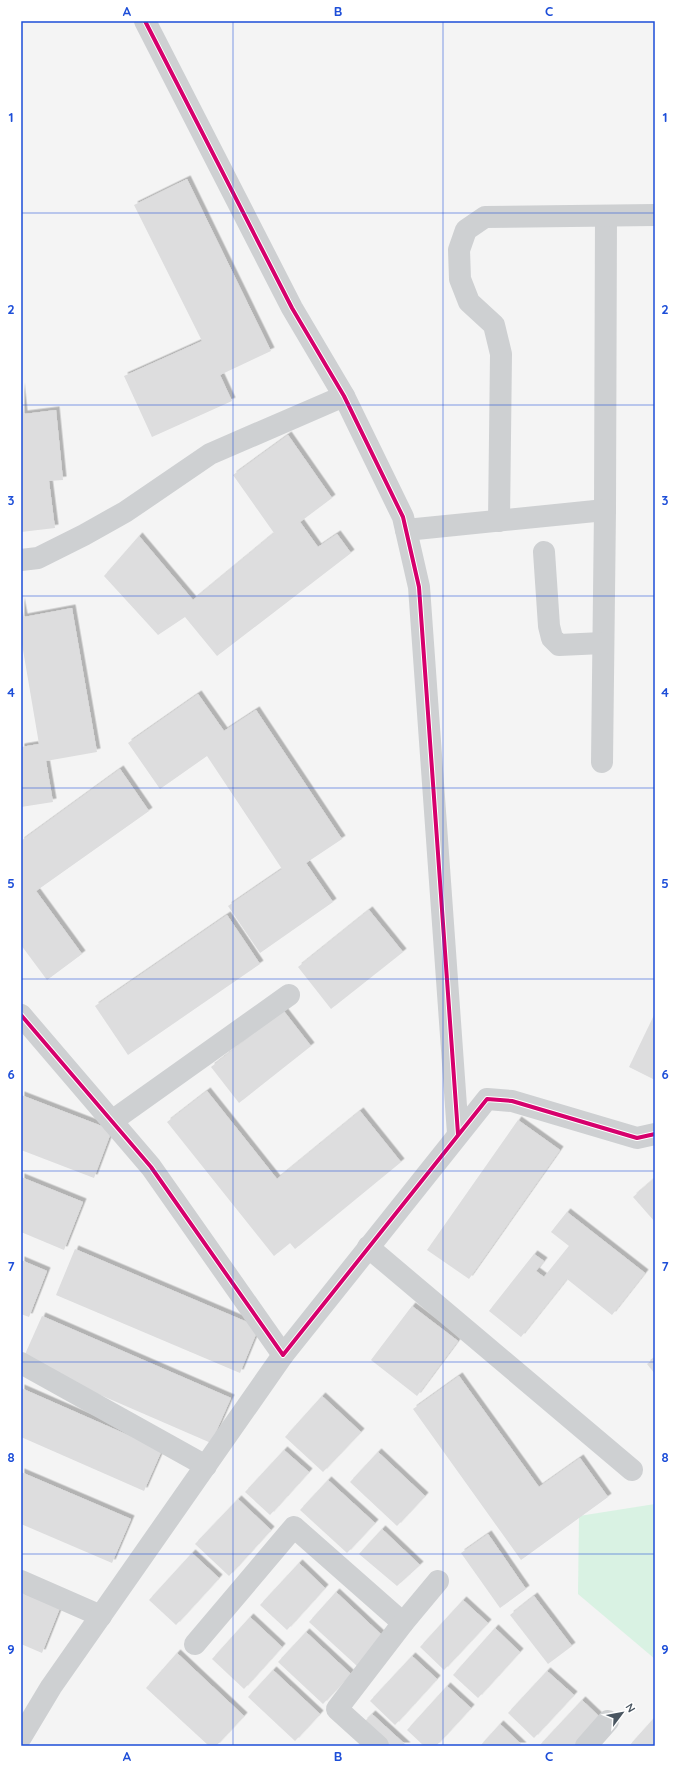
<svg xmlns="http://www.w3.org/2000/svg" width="676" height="1767" font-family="Quicksand,sans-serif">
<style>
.green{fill:#d9f2e3}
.building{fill:#ddddde;filter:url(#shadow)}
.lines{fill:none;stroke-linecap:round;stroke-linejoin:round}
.minor{stroke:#ced0d2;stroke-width:22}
.cycleway-casing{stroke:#fff;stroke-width:6}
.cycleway{stroke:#d6006c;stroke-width:4}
.grid{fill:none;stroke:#1d4ed8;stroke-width:1;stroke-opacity:0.55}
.neatline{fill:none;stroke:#1d4ed8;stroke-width:1.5}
.grid-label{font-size:13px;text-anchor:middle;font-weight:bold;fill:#1d4ed8}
</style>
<defs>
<filter id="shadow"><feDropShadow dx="3.5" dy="-3.5" stdDeviation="0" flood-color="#0004"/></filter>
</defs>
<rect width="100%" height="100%" fill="#f4f4f4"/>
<path class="green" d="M655,1504v155l-77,-65 1,-78z"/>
<g class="building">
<path d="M187,179l84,172 -51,24 12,26 -80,36 -28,-61 78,-35 -68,-136z"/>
<path d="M21,386l3,28 32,-4 7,70 -14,1 6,47 -34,4z"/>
<path d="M288,435l44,63 -32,24 18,25 19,-13 14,19 -134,103 -32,-39 -27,18 -54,-59 35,-40 54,64 81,-67 -41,-58z"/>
<path d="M21,601l3,16 48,-9 25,144 -51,9 7,41 -32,5v-60l18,-3 -18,-106z"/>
<path d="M198,694l26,37 32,-21 86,129 -36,24 27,39 -73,51 -32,-47 54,-37 -75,-113 -47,33 -32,-46z"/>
<path d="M120,769l29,42 -113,80 46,63 -35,26 -26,-35v-104z"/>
<path d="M369,910l34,42 -72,57 -33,-42z"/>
<path d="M227,915l33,49 -132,91 -33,-49z"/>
<path d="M283,1010l28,36 -72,57 -28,-36z"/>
<path d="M655,1013v67l-26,-13z"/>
<path d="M207,1091l70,88 83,-68 41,51 -106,87 -5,-6 -16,13 -107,-134z"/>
<path d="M21,1095l91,35 -18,48 -73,-28z"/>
<path d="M518,1120l42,30 -91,129 -42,-29z"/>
<path d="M21,1177l62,25 -19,48 -43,-18z"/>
<path d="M655,1178v44l-22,-25z"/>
<path d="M567,1212l78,61 -33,42 -45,-36 -46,58 -32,-26 45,-57 10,7 -8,10 8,6 25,-31 -18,-14z"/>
<path d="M75,1249l184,78 -19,46 -184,-78z"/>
<path d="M21,1260l26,11 -18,46 -8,-3z"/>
<path d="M412,1306l46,35 -41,55 -46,-36z"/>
<path d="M42,1316l189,82 -20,45 -189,-82z"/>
<path d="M655,1358v16l-8,-10z"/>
<path d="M459,1376l80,111 41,-29 28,39 -87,63 -108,-151z"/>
<path d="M21,1388l141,62 -18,41 -123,-54z"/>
<path d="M322,1396l39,36 -38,40 -38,-35z"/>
<path d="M284,1450l25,22 -39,43 -25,-23z"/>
<path d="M378,1452l47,44 -28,30 -47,-44z"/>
<path d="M21,1472l110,47 -19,44 -91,-39z"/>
<path d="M328,1480l47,43 -28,30 -47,-43z"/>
<path d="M238,1499l33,31 -42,46 -34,-32z"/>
<path d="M382,1529l38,36 -23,21 -38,-32z"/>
<path d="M488,1534l38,55 -26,19 -39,-55z"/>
<path d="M192,1553l27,25 -43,47 -27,-25z"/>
<path d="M299,1563l26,25 -38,42 -27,-25z"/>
<path d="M336,1592l48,45 -27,29 -48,-44z"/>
<path d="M21,1593l39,15 -18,45 -21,-9z"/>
<path d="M534,1596l38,50 -24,18 -38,-49z"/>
<path d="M463,1600l25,23 -44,47 -24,-23z"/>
<path d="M250,1617l32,30 -38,42 -32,-30z"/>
<path d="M495,1628l25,24 -42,46 -25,-23z"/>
<path d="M306,1632l45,42 -28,30 -45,-42z"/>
<path d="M177,1653l67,63 -28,30h-7l-63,-58z"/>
<path d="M412,1656l25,23 -42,46 -25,-24z"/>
<path d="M273,1670l47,44 -25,27 -47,-44z"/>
<path d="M547,1671l27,24 -40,43 -26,-25z"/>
<path d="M447,1686l24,22 -35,38h-12l-17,-16z"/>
<path d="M582,1700l22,21 -23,25h-42z"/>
<path d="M372,1714l35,32h-18l-25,-24z"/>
<path d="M655,1717v29h-26z"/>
<path d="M500,1724l23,22h-43z"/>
</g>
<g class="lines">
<g class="minor">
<path d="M145,21l147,287 52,88 59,121 16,70 39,547"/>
<path d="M605,510l1,-294"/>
<path d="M499,521l2,-167 -7,-29 -25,-23 -9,-23 -1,-29 7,-20 19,-13 170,-2"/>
<path d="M406,530l199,-20 -3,252"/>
<path d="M544,552l5,74 3,12 7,7 44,-2"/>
<path d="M21,560l17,-2 46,-23 41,-23 85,-58 134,-58"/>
<path d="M21,1015l130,152 132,188 204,-256 25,2 125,37 18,-4"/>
<path d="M112,1121l177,-126"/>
<path d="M368,1247l264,223"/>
<path d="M21,1363l185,103"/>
<path d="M21,1581l80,35"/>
<path d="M195,1644l99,-117 109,96"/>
<path d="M21,1737l30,-50 232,-332"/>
<path d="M378,1746l-41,-37 66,-86 35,-42"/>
<path d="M586,1746l22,-25"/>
</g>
<g class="cycleway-casing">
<g id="cycleway">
<path d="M145,21l147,287 52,88 59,121 16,70 39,547"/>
<path d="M21,1015l130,152 132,188 204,-256 25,2 125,37 18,-4"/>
</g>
</g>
<use href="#cycleway" class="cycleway"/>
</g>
<path class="grid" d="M233,21v1725M443,21v1725M21,213h634M21,405h634M21,596h634M21,788h634M21,979h634M21,1171h634M21,1362h634M21,1554h634"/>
<rect width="676" height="1767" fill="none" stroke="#ffffff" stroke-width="44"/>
<g transform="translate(622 1713) rotate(58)" stroke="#ffffff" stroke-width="3" paint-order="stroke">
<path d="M0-3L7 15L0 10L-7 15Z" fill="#4a5661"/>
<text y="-6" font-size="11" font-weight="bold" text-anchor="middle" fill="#4a5661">N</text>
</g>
<rect x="22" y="22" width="632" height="1723" class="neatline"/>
<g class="grid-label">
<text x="127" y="16">A</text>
<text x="338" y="16">B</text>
<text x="549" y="16">C</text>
<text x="11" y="122">1</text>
<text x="665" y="122">1</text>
<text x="11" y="314">2</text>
<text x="665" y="314">2</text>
<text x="11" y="505">3</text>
<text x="665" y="505">3</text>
<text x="11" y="697">4</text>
<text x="665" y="697">4</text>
<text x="11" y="888">5</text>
<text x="665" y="888">5</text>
<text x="11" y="1079">6</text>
<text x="665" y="1079">6</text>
<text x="11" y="1271">7</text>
<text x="665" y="1271">7</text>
<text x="11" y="1462">8</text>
<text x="665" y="1462">8</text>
<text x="11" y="1654">9</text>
<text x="665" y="1654">9</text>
<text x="127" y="1761">A</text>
<text x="338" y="1761">B</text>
<text x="549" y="1761">C</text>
</g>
</svg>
